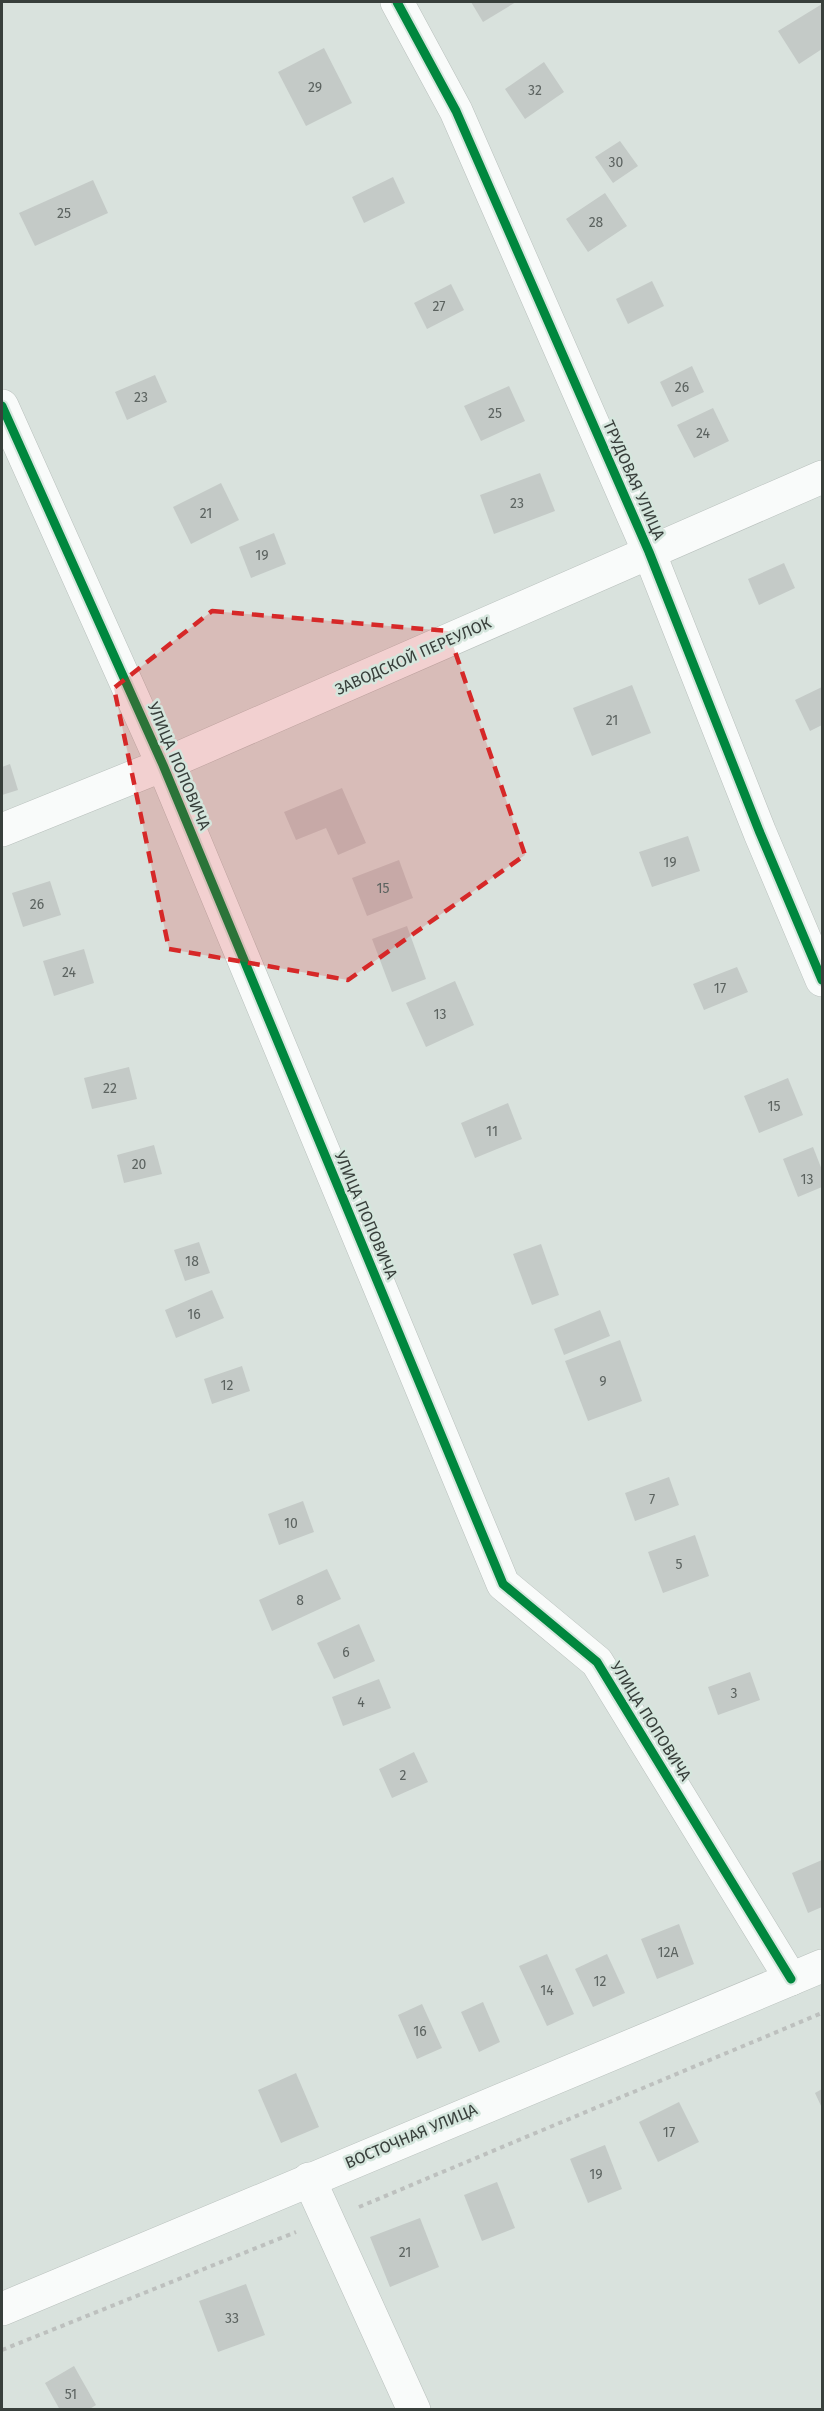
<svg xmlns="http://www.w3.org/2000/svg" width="824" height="2411" font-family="'Fira Sans',sans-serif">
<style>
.building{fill:#c4cac7}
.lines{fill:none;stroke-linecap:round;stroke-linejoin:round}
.minor-casing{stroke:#b9c0bd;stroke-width:34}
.path{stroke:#bdc0be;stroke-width:4;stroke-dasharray:4.5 4.5;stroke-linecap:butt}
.minor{stroke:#f9fbfa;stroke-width:33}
.cycleway-casing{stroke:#d5e6dd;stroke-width:13}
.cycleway{stroke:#00873e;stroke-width:9}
.marked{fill:#d62828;fill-opacity:0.2;stroke:#d62828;stroke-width:4.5;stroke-dasharray:12 8;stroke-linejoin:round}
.labels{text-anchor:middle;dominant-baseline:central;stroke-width:5;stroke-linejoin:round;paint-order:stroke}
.number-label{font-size:14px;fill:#5c6360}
.street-label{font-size:16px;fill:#383f3b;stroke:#d5e6dd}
</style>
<rect width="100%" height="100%" fill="#d9e2dd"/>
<g class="building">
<path d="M471,2h45l-33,20z"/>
<path d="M822,4v45l-23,15 -21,-33z"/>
<path d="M324,48l28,55 -46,23 -28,-54z"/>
<path d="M544,62l20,30 -39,27 -20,-30z"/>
<path d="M620,141l18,25 -25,17 -18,-26z"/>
<path d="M393,177l12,26 -41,20 -12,-26z"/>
<path d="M93,180l15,33 -73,33 -16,-33z"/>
<path d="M605,193l22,33 -39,26 -22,-33z"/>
<path d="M652,281l12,25 -36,18 -12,-25z"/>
<path d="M451,284l13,26 -37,19 -13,-26z"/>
<path d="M692,366l12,26 -32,15 -12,-25z"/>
<path d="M155,375l12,27 -40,18 -12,-28z"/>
<path d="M509,386l16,35 -44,20 -17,-35z"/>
<path d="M713,408l16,33 -35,17 -17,-33z"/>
<path d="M540,473l15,38 -61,23 -14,-39z"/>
<path d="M221,483l18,37 -48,24 -18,-37z"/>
<path d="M274,533l12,31 -35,14 -12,-31z"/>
<path d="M784,563l11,25 -36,17 -11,-26z"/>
<path d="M632,685l19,48 -59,23 -19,-48z"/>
<path d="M822,687v38l-12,6 -15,-31z"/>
<path d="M10,764l8,26 -16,5v-28z"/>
<path d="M342,788l24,55 -28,12 -12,-27 -30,12 -12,-28z"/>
<path d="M688,836l12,35 -48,16 -13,-35z"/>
<path d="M399,860l14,38 -46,18 -15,-38z"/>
<path d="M50,881l11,34 -38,12 -11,-34z"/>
<path d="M407,926l19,53 -34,13 -20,-53z"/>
<path d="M84,949l10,34 -40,13 -11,-35z"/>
<path d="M737,967l11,25 -44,18 -11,-26z"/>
<path d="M455,981l19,44 -48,22 -20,-44z"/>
<path d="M129,1067l8,32 -45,10 -8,-31z"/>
<path d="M788,1078l15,37 -44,18 -15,-37z"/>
<path d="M508,1103l14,36 -47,19 -14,-35z"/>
<path d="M154,1145l8,29 -38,9 -7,-28z"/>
<path d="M813,1147l9,23v17l-24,10 -15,-38z"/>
<path d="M199,1242l11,31 -25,8 -11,-31z"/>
<path d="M541,1244l18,51 -27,10 -19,-51z"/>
<path d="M212,1290l12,28 -48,20 -11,-28z"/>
<path d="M600,1310l10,26 -46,19 -10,-26z"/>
<path d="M620,1340l22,61 -54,20 -23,-60z"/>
<path d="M242,1366l8,25 -38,13 -8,-25z"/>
<path d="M669,1477l10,28 -44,16 -10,-28z"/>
<path d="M303,1501l11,31 -35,13 -11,-31z"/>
<path d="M695,1535l14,41 -46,17 -15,-41z"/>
<path d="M327,1569l14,30 -69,32 -13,-31z"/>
<path d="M359,1624l16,37 -41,18 -17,-36z"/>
<path d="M750,1672l10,28 -42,15 -10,-28z"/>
<path d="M379,1679l12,29 -48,18 -11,-29z"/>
<path d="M414,1752l14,30 -36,16 -13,-29z"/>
<path d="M822,1860v47l-14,6 -16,-40z"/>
<path d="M679,1924l15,40 -37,15 -16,-40z"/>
<path d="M547,1954l27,60 -27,12 -28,-60z"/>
<path d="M607,1954l18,39 -32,14 -18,-38z"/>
<path d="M483,2002l17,40 -21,10 -18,-40z"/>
<path d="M422,2004l20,44 -25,11 -19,-44z"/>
<path d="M296,2073l23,54 -38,16 -23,-53z"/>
<path d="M822,2089v19l-7,-15z"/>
<path d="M679,2102l20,40 -41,20 -19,-40z"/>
<path d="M605,2145l17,44 -34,14 -18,-44z"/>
<path d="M497,2182l18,46 -33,13 -18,-46z"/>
<path d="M420,2218l19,49 -49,20 -20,-50z"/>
<path d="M246,2284l19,51 -47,17 -19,-51z"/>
<path d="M74,2366l22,39 -8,5h-28l-15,-27z"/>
</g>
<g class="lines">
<g class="minor-casing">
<g id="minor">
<path d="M397,2l59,109 193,441 111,281 62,147"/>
<path d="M2,406l161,359 340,819 94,78 194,317"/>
<path d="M2,830l161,-65 659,-288"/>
<path d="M309,2179l105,231"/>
<path d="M2,2309l820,-343"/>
</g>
</g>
<g class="path">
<path d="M359,2207l463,-194"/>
<path d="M2,2350l294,-118"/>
</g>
<use href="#minor" class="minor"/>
<g class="cycleway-casing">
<g id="cycleway">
<path d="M397,2l59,109 193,441 111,281 62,147"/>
<path d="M2,406l161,359 340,819 94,78 194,317"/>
</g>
</g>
<use href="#cycleway" class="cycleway"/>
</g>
<path class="marked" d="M212,611l236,20 77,224 -177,125 -179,-31 -55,-261z"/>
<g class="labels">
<g class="number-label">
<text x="315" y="87">29</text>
<text x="535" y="90">32</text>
<text x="616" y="162">30</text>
<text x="64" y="213">25</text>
<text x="596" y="222">28</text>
<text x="439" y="306">27</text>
<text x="682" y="387">26</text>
<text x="141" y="397">23</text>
<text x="495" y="413">25</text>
<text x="703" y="433">24</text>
<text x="517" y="503">23</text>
<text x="206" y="513">21</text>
<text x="262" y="555">19</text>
<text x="612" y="720">21</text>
<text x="670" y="862">19</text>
<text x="383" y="888">15</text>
<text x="37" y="904">26</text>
<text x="69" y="972">24</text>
<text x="720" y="988">17</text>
<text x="440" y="1014">13</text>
<text x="110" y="1088">22</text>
<text x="774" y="1106">15</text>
<text x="492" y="1131">11</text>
<text x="139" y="1164">20</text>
<text x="807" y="1179">13</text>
<text x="192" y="1261">18</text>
<text x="194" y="1314">16</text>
<text x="603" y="1381">9</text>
<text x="227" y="1385">12</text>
<text x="652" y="1499">7</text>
<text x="291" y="1523">10</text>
<text x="679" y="1564">5</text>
<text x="300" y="1600">8</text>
<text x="346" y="1652">6</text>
<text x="734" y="1693">3</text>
<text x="361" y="1702">4</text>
<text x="403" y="1775">2</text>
<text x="668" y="1952">12А</text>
<text x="600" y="1981">12</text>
<text x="547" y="1990">14</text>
<text x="420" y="2031">16</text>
<text x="669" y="2132">17</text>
<text x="596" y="2174">19</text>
<text x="405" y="2252">21</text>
<text x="232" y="2318">33</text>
<text x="71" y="2394">51</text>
</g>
<g class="street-label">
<text transform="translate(634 480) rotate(66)">ТРУДОВАЯ УЛИЦА</text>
<text transform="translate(413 656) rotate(-24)">ЗАВОДСКОЙ ПЕРЕУЛОК</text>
<text transform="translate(179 766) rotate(67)">УЛИЦА ПОПОВИЧА</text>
<text transform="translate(366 1215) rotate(67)">УЛИЦА ПОПОВИЧА</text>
<text transform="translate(651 1721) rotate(58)">УЛИЦА ПОПОВИЧА</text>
<text transform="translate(411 2136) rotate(-23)">ВОСТОЧНАЯ УЛИЦА</text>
</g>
</g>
<rect width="824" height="2411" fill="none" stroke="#383f3b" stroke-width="6"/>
</svg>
